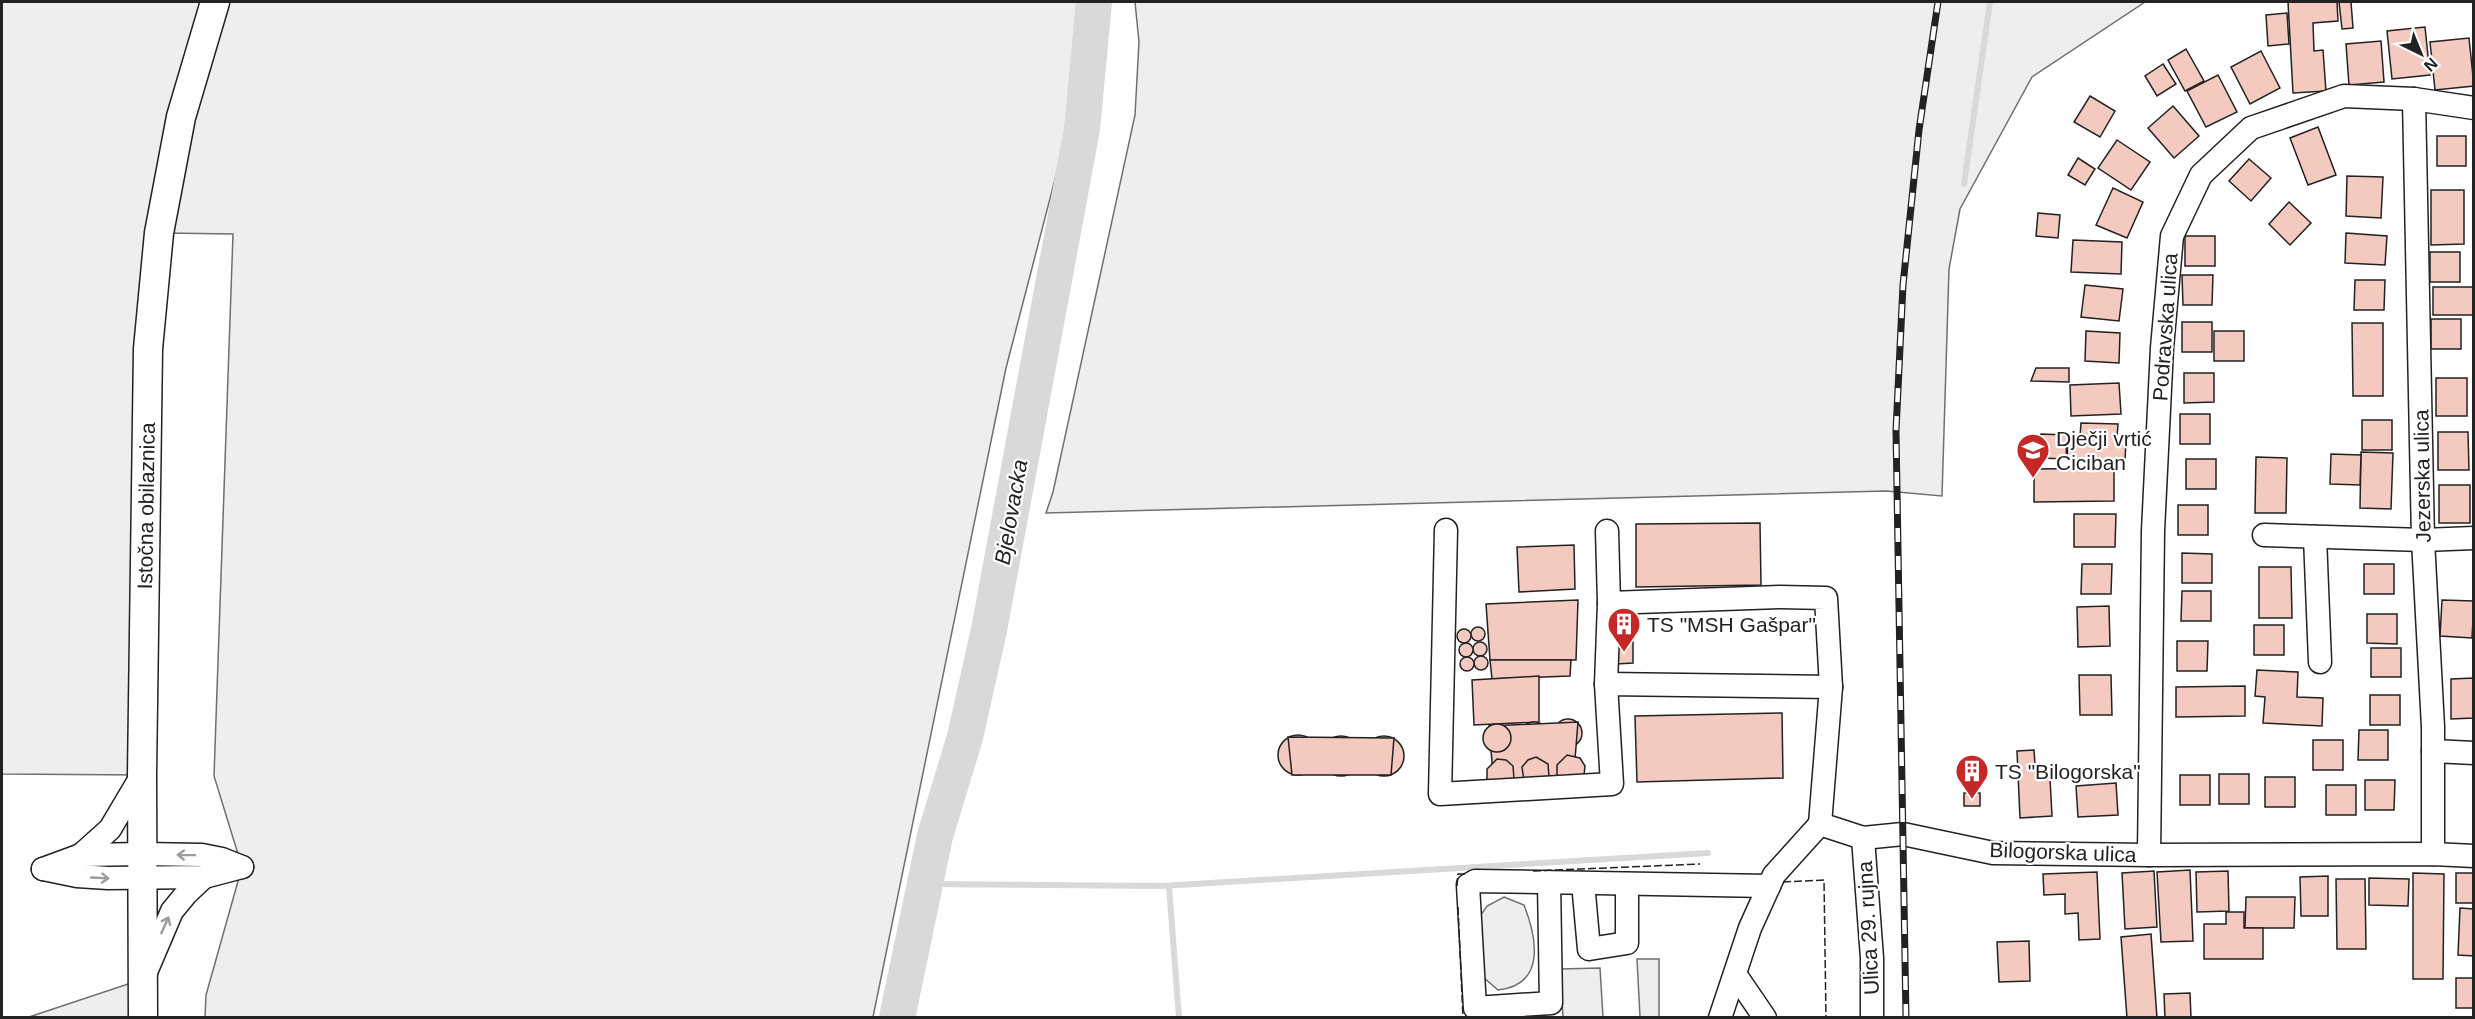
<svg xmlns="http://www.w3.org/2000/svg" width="2475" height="1019" font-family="Helvetica,sans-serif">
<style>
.green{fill:#eee;stroke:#6f6f6f;stroke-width:1.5}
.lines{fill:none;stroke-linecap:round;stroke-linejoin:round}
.stream{stroke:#d9d9d9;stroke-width:6}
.river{stroke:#d9d9d9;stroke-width:36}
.building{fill:#f3c9c0;stroke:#222;stroke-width:1.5}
.minor-casing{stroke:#222;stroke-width:25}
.major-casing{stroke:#222;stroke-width:31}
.minor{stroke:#fff;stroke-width:22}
.major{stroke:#fff;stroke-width:28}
.rail-casing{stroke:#222;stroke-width:7}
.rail{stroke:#fff;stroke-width:4.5;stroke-dasharray:14;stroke-linecap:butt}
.fence{stroke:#222;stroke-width:1.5;stroke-dasharray:8 3;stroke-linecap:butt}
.oneway{stroke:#9c9c9c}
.labels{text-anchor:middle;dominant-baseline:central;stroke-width:4.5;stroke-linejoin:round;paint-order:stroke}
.street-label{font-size:21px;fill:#222;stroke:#fff}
.poi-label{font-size:21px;fill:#222;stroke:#fff;text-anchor:start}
.water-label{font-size:22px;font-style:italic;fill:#222;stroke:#fff}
</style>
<rect width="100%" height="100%" fill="#fff"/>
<g class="green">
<path d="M2,2h1092l-2,35 -86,331 -133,649h-668l1,-22 36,-128 -28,-91 19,-542 -68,-1 -23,542 -140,-1z"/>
<path d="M1135,2h1010l-113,75 -72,132 -11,60 -7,227 -56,-5 -840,22 7,-21 82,-377 4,-73z"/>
<path d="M1504,897l20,8c13,33 22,80 -26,85l-15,-13 -7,-55 11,-16z"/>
<path d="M1637,959h22v58h-19z"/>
<path d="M1600,968l3,49h-40l-3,-48z"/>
<path d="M143,979v38h-114z"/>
</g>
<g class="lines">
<g class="stream">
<path d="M1964,184l26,-182"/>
<path d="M925,884l236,2 547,-33"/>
<path d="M1169,886l10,132"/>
</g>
<path class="river" d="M897,1018l38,-182 30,-99 24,-107 93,-501 12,-127"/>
</g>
<g class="building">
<path d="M2288,2h49l1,19 -25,2 1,28 9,-1 3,41 -33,2z"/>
<path d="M2339,2h12l2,26 -11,1z"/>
<path d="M2287,13l2,31 -21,2 -2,-31z"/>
<path d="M2425,27l5,48 -38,4 -5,-48z"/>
<path d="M2469,38l5,48 -39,4 -5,-48z"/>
<path d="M2381,41l3,41 -35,3 -3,-41z"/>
<path d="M2186,49l18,32 -19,10 -17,-31z"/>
<path d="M2261,51l19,37 -30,16 -19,-37z"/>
<path d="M2163,64l13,20 -19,12 -12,-20z"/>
<path d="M2218,75l19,37 -31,15 -19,-36z"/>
<path d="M2090,96l25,15 -15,26 -26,-15z"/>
<path d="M2173,106l26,30 -25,22 -26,-30z"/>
<path d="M2318,127l18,48 -28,10 -18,-47z"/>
<rect x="2437" y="136" width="29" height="30"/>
<path d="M2117,140l33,22 -19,28 -33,-22z"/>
<path d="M2078,158l17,11 -10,16 -17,-10z"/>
<path d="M2249,159l22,19 -20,23 -22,-20z"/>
<path d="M2347,176l36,1 -2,41 -35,-2z"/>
<path d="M2113,188l30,14 -16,36 -31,-13z"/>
<path d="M2431,190h33v54l-33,1z"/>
<path d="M2289,202l22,21 -21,22 -21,-21z"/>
<path d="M2038,213l22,2 -2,23 -22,-2z"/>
<path d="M2346,233l41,3 -2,29 -40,-2z"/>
<rect x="2185" y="236" width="30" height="30"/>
<path d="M2073,240l49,2 -1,32 -50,-2z"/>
<rect x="2430" y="252" width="30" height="30"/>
<path d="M2182,275h31l-1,30h-29z"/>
<path d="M2355,280h30l-1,30h-30z"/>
<path d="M2085,285l38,4 -4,32 -38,-4z"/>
<rect x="2433" y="287" width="41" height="28"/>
<rect x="2431" y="319" width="30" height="30"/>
<rect x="2182" y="322" width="30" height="30"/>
<path d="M2352,323h31v73h-30z"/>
<path d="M2086,331l34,2 -1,30 -34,-2z"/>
<rect x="2214" y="331" width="30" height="30"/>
<path d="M2036,368h33v14l-38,-1z"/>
<path d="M2184,373h30v29l-30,1z"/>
<rect x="2436" y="378" width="31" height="38"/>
<path d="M2119,383l2,31 -50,2 -1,-31z"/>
<rect x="2180" y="414" width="30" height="30"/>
<rect x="2362" y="420" width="30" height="30"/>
<path d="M2081,423l37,1 -1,14h9l-1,24 -58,-2 1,-24h12z"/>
<path d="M2438,432h30l1,38h-31z"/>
<path d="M2041,434l26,1 -1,24 -26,-1z"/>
<path d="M2361,452l32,1 -2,56 -31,-1z"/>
<path d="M2331,454l30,1 -1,30 -30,-1z"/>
<path d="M2256,457l31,1 -1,55h-31z"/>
<rect x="2186" y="459" width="30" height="30"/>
<path d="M2114,468v33l-80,1v-33z"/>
<rect x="2439" y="485" width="31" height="38"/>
<rect x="2178" y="505" width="30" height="30"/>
<path d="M2074,514h42l-1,33h-41z"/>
<path d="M1760,523l1,62 -125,2v-63z"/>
<path d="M1574,545l1,44 -56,3 -2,-45z"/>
<path d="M2182,553l30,1v29h-30z"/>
<path d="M2082,564h30l-1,30h-30z"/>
<rect x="2364" y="564" width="30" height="30"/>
<path d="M2259,567h32l1,51h-33z"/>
<path d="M2182,591h29v30h-30z"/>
<path d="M1578,600l-2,60h-86l-4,-56z"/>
<path d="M2442,600l32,1 -2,37 -32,-2z"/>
<path d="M2109,606l1,40 -32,1 -1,-40z"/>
<path d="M2367,614h30v30l-30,-1z"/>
<rect x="2254" y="625" width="30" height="30"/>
<circle cx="1478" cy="634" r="7"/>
<circle cx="1464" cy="636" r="7"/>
<path d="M2177,641h31l-1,30h-30z"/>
<circle cx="1480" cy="649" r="7"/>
<path d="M1633,642v21l-17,1 -1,-21z"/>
<circle cx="1466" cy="650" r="7"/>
<rect x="2371" y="648" width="30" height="29"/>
<circle cx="1481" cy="663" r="7"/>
<circle cx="1467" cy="664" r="7"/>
<path d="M1490,660h81l-1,16 -78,3z"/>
<path d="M2257,670l41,2 -1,25 26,1 -1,28 -59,-3 2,-26 -10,-1z"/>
<path d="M2079,675h32l1,40h-32z"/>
<path d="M1539,676v46l-65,3 -2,-45z"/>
<path d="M2474,678v40l-23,1v-40z"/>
<path d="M2245,686v30l-69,1v-30z"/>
<rect x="2370" y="695" width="30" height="30"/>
<path d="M1782,713l1,65 -146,4 -2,-66z"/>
<circle cx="1568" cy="733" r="14"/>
<circle cx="1534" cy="736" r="14"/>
<path d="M1578,722l-5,62 -79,2 -5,-60z"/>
<circle cx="1497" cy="738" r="14"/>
<path d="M2359,730h29v30h-30z"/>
<circle cx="1298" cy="755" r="20"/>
<circle cx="1341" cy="756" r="20"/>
<circle cx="1384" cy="756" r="20"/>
<path d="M1288,737l106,1 -3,37h-99z"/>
<rect x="2313" y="740" width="30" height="30"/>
<path d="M2034,750l2,29 14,-1 2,38 -32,2 -3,-67z"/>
<path d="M1567,755l13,3 5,8 -1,9 -25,4 -2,-4v-10z"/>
<path d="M1536,757l12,7 1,13 -25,4 -2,-14 6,-7z"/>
<path d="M1497,759l9,1 7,6 1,13 -24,4 -3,-4v-10z"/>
<rect x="2219" y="774" width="30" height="30"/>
<rect x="2180" y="775" width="30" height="30"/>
<rect x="2265" y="777" width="30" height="30"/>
<path d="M2365,780h30l-1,30h-29z"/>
<path d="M2116,783l2,32 -40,2 -2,-31z"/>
<rect x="2326" y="785" width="30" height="30"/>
<rect x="1964" y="793" width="16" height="13"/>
<path d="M2190,870l3,71 -32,1 -4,-70z"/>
<path d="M2154,871l3,56 -32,2 -3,-56z"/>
<path d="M2228,871l1,40 -32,1 -1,-40z"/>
<path d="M2097,872l3,67 -21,1 -1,-27 -13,1v-20l-21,1 -1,-21z"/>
<path d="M2413,873l31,1 -1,105h-30z"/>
<rect x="2456" y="873" width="18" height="30"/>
<path d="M2328,876v40h-27l-1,-39z"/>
<path d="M2369,878l40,1 -1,27 -39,-1z"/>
<path d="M2336,879h29l1,70h-29z"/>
<path d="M2246,897h49l-1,31h-49z"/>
<path d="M2460,908l14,1v47l-16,-1z"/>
<path d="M2226,912h18v16h19v31h-59v-35h22z"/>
<path d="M2151,934l6,84h-30l-6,-81z"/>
<path d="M2029,941l1,40 -31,1 -2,-40z"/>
<rect x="2456" y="978" width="18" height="30"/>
<path d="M2190,993l1,25h-26l-1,-24z"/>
</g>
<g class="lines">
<g class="minor-casing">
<g id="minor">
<path d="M2414,99l9,441 10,187v127"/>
<path d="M1446,530l-6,264 172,-10 -6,-100 225,3"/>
<path d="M1607,531l2,72"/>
<path d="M2264,535l159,5 51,-2"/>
<path d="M2315,537l5,125"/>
<path d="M1606,684l3,-81 171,-6 46,1 5,89 -11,137 43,14 40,-4 90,19 156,2 284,-1 41,2"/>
<path d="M2433,751l41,2"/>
<path d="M1863,838l9,120v60"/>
<path d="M81,855l29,-26 32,-54"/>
<path d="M2149,855l4,-324 9,-183 10,-112 29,-61 50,-47 93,-32 70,3 60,9"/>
<path d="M43,869l38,-14 62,-1 59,1 20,4 20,8"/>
<path d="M43,869l34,7 31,2 96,-1 38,-10"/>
<path d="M1549,882l2,121 -76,5 -7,-123 7,-4 294,5"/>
<path d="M1583,883l6,66 38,-6v-59"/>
<path d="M146,972l26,-61 14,-17 18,-17"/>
<path d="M1735,974l30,44"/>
<path d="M1720,1018l30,-90 24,-53 46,-51"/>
</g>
</g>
<g class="major-casing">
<path id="major" d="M143,1018l-1,-243 6,-426 11,-116 22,-116 34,-115"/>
</g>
<use href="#minor" class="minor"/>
<use href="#major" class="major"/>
<g class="rail-casing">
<path id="rail" d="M1906,1018l-10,-587 7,-146 16,-155 19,-128"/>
</g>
<use href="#rail" class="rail"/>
<g class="fence">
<path d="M1533,871l167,-7"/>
<path d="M1783,882l41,-2 2,138"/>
<path d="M1457,886l1,-12h9"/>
<path d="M1458,907l5,111"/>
</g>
</g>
<defs><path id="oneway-shaft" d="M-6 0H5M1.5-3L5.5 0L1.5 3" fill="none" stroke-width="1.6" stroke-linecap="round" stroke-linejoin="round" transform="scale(1.5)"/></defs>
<g class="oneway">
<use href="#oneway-shaft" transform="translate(186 855) rotate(-179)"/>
<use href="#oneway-shaft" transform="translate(100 878) rotate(3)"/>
<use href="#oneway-shaft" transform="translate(165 925) rotate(-66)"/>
</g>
<defs>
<g id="school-pin" transform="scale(1.725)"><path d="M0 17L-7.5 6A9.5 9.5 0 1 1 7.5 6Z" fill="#c62828" stroke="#fff"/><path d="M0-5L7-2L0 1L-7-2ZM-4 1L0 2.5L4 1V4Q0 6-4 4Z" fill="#fff"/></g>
<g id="building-pin" transform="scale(1.725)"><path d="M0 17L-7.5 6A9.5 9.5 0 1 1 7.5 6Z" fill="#c62828" stroke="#fff"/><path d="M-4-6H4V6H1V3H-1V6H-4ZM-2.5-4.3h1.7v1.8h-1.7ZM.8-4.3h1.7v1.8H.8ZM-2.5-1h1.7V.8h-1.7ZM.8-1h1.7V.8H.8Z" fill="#fff"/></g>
</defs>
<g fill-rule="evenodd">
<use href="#school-pin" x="2033" y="450"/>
<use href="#building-pin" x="1624" y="624"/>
<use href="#building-pin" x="1972" y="771"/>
</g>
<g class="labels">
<g class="street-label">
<text transform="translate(2165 327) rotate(-86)">Podravska ulica</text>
<text transform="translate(2422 476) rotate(-91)">Jezerska ulica</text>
<text transform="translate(146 506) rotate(-89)">Istočna obilaznica</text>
<text transform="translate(2063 852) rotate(2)">Bilogorska ulica</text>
<text transform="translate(1868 928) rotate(-93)">Ulica 29. rujna</text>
</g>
<g class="poi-label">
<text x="2056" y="438">Dječji vrtić<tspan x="2056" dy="24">Ciciban</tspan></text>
<text x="1647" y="624">TS "MSH Gašpar"</text>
<text x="1995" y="771">TS "Bilogorska"</text>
</g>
<g class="water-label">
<text transform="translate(1011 512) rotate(-80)">Bjelovacka</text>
</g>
</g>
<rect width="2475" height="1019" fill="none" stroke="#222222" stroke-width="6"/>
<g transform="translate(2421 54) rotate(137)" stroke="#ffffff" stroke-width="4.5" paint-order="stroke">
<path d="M0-4.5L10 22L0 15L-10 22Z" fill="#222222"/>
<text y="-9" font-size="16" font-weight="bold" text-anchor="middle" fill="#222222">N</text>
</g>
</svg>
